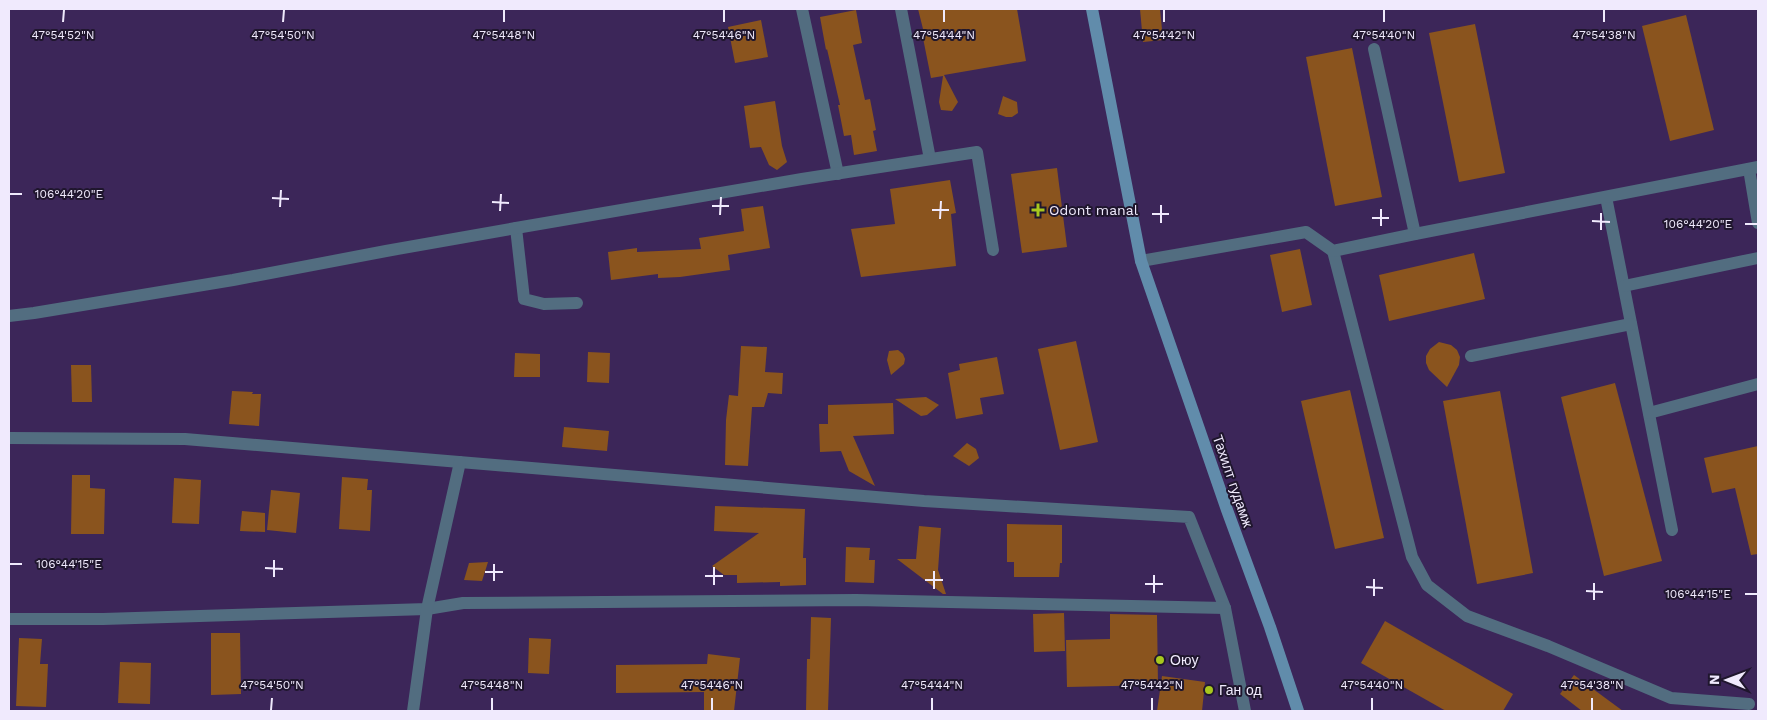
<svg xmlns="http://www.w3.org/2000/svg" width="1767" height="720" font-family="'Work Sans',sans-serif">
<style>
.building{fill:#8a541e}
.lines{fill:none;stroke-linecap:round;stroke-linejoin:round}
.lane{stroke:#526d80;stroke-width:12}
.street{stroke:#526d80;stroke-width:12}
.secondary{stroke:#618cab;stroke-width:12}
.ticks{fill:none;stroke:#f0eafd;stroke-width:2}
.poi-dot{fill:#a7c71e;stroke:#1f162d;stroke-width:2}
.labels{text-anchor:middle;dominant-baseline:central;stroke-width:4;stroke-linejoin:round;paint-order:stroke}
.poi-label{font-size:14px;fill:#f0eafd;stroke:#1f162d;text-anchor:start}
.street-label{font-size:14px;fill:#f0eafd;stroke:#1f162d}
.ticks-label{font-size:12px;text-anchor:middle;fill:#f0eafd;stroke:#1f162d;stroke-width:4;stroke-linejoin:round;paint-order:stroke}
</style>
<rect width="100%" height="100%" fill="#3c2659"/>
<g class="building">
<path d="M918,9h99l9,52 -82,14 14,27 -6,9 -11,-1 -2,-8 4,-26 -12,2 -8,-40 2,-1z"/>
<path d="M1140,9h20l3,31 -20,2z"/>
<path d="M856,10l6,33 -9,2 12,55 5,-1 6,31 -3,1 4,20 -23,4 -3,-20 -7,1 -6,-31h2l-13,-56 -1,1 -6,-33z"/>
<path d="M1686,15l28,115 -44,11 -28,-115z"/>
<path d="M761,20l7,37 -33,6 -7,-36z"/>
<path d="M1475,24l30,149 -46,9 -30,-149z"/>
<path d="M1352,48l30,149 -47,9 -29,-149z"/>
<path d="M1003,96l14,6 1,11 -6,4h-6l-8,-3z"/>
<path d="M775,101l7,45 5,16 -10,8 -8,-5 -8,-18 -11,1 -6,-42z"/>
<path d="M1057,168l10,79 -45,6 -11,-79z"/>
<path d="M950,180l6,33 -5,1 5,52 -95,11 -10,-48 44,-5 -5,-35z"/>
<path d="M763,206l7,42 -42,7 2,15 -50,7 -22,1v-4l-47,6 -3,-28 29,-4v4l64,-3 -2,-11 45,-7 -3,-22z"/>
<path d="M1300,249l12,56 -30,7 -12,-57z"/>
<path d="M1474,253l11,46 -96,22 -10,-46z"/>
<path d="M1076,341l22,101 -38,8 -22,-101z"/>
<path d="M1439,342l12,3 6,5 3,7 -1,8 -12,22 -18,-17 -3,-7v-7l4,-7z"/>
<path d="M741,346l26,1 -2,25 18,1 -1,21 -14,-1 -4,14h-12l-4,59 -23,-1 1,-45 3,-25 9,1z"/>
<path d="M898,350l5,4 2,5 -1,5 -13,11 -4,-15 2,-9z"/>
<path d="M588,352l22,1 -1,30 -22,-1z"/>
<path d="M515,353l25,1v23h-26z"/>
<path d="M997,357l7,37 -24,4 3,16 -27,5 -8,-46 12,-3 -1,-6z"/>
<path d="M71,365h20l1,37h-20z"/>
<path d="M1615,383l47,178 -58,15 -43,-179z"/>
<path d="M1350,390l34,148 -49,11 -34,-148z"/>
<path d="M232,391l21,1 -1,2h9l-2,32 -30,-2z"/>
<path d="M1500,391l33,182 -56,11 -34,-183z"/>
<path d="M926,397l13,8 -12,10 -6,1 -26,-17z"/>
<path d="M893,403l1,31 -41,2 22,50 -26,-15 -8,-20 -21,1 -1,-28h9v-19z"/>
<path d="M564,427l45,4 -2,20 -45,-4z"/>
<path d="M967,443l9,6 3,9 -10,8 -16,-10z"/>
<path d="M1758,446v108l-7,1 -16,-67 -23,5 -8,-35z"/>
<path d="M72,475h18v13l15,1 -1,45h-33z"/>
<path d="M342,477l26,2 -1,11h5l-2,41 -31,-2z"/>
<path d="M174,478l27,2 -2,44 -27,-1z"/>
<path d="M271,490l29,3 -4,40 -29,-3z"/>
<path d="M715,506l90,3 -2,49h3v27l-26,1v-4l-43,1v-8h-13l-12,-9 47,-33 -45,-2z"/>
<path d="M242,511l23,2v19l-25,-1z"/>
<path d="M1007,524l55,1v38h-2l-1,14h-45v-15h-7z"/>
<path d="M919,526l22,2 -3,42 8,24h-3l-46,-35h19z"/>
<path d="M846,547l24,1 -1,12h6l-1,23 -29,-1z"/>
<path d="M488,562l-6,19 -18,-1 5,-17z"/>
<path d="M1064,613l1,38 -31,1 -1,-38z"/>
<path d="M1110,614l47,1 1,70 -91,2 -1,-47 44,-1z"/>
<path d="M811,617l20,1 -3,93h-22l1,-52h3z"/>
<path d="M1385,621l128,73 -10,17h-57l-85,-48z"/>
<path d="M211,633h29l1,61 -30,1z"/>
<path d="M19,638l23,1 -2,25h8l-2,43 -30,-1z"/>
<path d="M529,638l22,1 -2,35 -21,-1z"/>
<path d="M708,654l32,4 -6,53h-30v-19l-88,1v-28l91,-1z"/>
<path d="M120,662l31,1 -1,41 -32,-1z"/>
<path d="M1574,675l49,36h-41l-22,-17z"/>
<path d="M1162,676l43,6 -3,29h-45z"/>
</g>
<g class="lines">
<g class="lane">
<path d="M1374,49l41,185"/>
<path d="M1749,169l9,54"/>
<path d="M1606,197l66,333"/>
<path d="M1333,251l79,306 15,28 40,31 81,30 123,52 78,6"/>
<path d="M1141,261l165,-29 27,19 82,-17 343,-67"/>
<path d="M1624,286l134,-28"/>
<path d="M1471,356l160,-32"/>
<path d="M1649,413l109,-29"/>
</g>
<g class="street">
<path d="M802,9l36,165"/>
<path d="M901,9l29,150"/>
<path d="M516,228l8,71 20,5 33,-1"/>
<path d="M9,316l25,-3 199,-33 153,-29 130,-23 286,-49 175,-27 16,98"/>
<path d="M9,438l176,1 739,62 265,16 36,91 20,103"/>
<path d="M9,619h94l324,-10 36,-6 393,-3 369,8"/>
<path d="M413,711l14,-102 33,-147"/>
</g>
<path class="secondary" d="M1092,9l49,252 86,249 43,117 28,84"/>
</g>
<path class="ticks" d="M63,22l1,-12M283,22l1,-12M504,22v-12M724,22v-12M944,22v-12M1164,22v-12M1384,22v-12M1604,22v-12M10,194h12M272,198l17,1M492,202l17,1M712,206h17M280,207l1,-17M932,210h17M500,211l1,-17M1152,214h17M720,215l1,-18M1372,218h17M940,219l1,-18M1592,221l18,1M1161,223v-18M1745,224h12M1381,226v-17M1601,230v-17M10,564h12M265,568l18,1M485,572h18M705,576h18M274,577v-17M925,580h18M494,581v-17M1145,584h18M714,585v-18M1366,587l17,1M934,589v-18M1586,591l17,1M1154,593v-18M1745,594h12M1374,596v-17M1594,600v-17M271,710l1,-12M492,710v-12M712,710v-12M932,710v-12M1152,710v-12M1372,710v-12M1592,710v-12"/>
<g class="poi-dot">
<path d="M1035.5 202.5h5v5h5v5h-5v5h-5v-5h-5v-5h5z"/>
<circle cx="1160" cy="660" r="5"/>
<circle cx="1209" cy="690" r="5"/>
</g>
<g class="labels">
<g class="poi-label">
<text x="1049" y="210">Odont manal</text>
<text x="1170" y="660">Оюу</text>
<text x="1219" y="690">Ган од</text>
</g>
<g class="street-label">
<text transform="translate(1233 481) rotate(71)">Тахилт гудамж</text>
</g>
</g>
<g class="ticks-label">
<text x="63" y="39">47°54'52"N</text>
<text x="283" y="39">47°54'50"N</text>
<text x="504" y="39">47°54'48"N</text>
<text x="724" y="39">47°54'46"N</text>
<text x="944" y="39">47°54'44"N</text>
<text x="1164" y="39">47°54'42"N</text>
<text x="1384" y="39">47°54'40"N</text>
<text x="1604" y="39">47°54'38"N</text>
<text x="69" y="198">106°44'20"E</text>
<text x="1698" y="228">106°44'20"E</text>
<text x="69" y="568">106°44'15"E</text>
<text x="1698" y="598">106°44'15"E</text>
<text x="272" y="689">47°54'50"N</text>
<text x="492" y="689">47°54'48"N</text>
<text x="712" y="689">47°54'46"N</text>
<text x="932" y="689">47°54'44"N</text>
<text x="1152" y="689">47°54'42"N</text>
<text x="1372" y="689">47°54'40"N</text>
<text x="1592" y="689">47°54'38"N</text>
</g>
<rect width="1767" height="720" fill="none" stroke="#f0eafd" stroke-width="20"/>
<g transform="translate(1727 680) rotate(271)" stroke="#1f162d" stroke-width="4" paint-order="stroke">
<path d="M0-4L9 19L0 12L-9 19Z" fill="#f0eafd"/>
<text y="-8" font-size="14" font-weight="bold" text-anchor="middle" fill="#f0eafd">N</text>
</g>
</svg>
